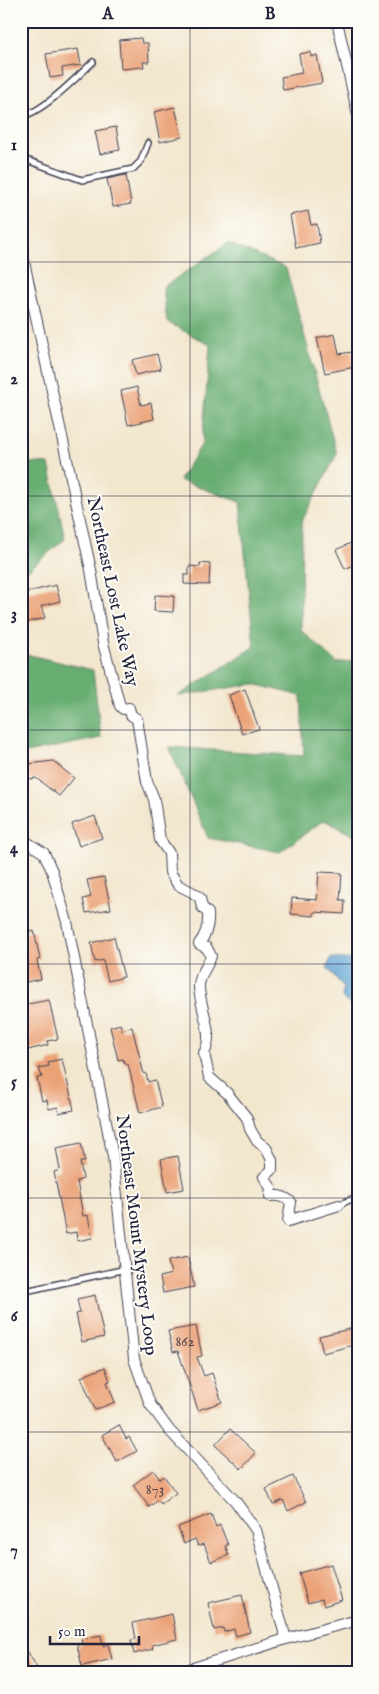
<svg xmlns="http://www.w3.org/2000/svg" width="379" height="1694" font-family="'IM FELL English',serif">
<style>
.forest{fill:#68ad72;stroke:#456856}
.water{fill:#5da1d2;stroke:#406286}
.building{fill:#eba277}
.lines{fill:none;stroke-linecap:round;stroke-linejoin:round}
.lane-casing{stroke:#413f51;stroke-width:8}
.street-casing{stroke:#413f51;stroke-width:12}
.lane{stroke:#fff;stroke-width:5}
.street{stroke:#fff;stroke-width:10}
.grid{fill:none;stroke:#22223b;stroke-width:1;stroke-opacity:0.55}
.labels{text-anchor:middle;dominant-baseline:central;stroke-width:4;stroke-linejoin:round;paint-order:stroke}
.number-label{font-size:15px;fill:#54424a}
.street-label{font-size:18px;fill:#22223b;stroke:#fdfcf7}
.neatline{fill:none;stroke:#22223b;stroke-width:2}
.grid-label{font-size:16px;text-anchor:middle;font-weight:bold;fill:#22223b}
</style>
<rect width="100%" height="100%" fill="#fdfcf7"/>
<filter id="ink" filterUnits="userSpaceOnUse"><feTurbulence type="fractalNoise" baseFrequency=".02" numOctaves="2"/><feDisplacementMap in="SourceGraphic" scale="10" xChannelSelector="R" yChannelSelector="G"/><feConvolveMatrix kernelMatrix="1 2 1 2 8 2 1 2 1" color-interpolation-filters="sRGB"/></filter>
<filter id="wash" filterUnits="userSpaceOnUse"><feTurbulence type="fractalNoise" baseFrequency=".0096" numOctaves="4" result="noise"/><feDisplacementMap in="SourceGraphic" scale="20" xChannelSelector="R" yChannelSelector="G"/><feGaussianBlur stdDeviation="1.12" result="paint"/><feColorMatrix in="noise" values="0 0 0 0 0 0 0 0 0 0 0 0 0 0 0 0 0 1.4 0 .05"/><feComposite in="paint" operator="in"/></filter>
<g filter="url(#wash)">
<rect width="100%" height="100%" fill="#f2e6cd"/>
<g class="forest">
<path d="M228,243l58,25 51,186 -35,67 -1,109 36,33 21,-3v178l-34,-18 -44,32 -72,-14 -39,-91 135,9 -3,-60 -47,-12 -76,12 76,-49 -14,-145 -61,-22 23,-36 8,-99 -43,-23 -4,-35z"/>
<path d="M21,462l28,2 16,75 -44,37z"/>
<path d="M21,653l72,17 8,68 -80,16z"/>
</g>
<path class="water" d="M331,958l27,2v50l-16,-12 1,-11 -16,-20z"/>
<g id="blocks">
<g class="building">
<path d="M141,38l1,5h6l1,19h-6l1,5 -23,2 -2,-29z"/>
<path d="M78,49l3,16 -19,3 1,8 -13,2 -4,-24z"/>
<path d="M310,52l1,5 6,-2 5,28 -39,7 -2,-13 21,-4 -3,-19z"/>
<path d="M175,107l7,30 -22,5 -6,-30z"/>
<path d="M116,127l4,23 -20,4 -5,-23z"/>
<path d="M126,175l5,29 -18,3 -6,-28z"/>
<path d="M308,211l3,14 6,-1 3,19 -24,5 -6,-33z"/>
<path d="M335,334l4,20 13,-2 3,15 -30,6 -8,-35z"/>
<path d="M157,354l4,15 -25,6 -4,-15z"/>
<path d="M137,387l4,18 10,-2 3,16 -26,6 -7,-34z"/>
<path d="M355,541l3,5v17l-13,6 -9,-19z"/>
<path d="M200,563l10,1 -1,21 -25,-1v-9h5v-9l11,1z"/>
<path d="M56,585l4,16 -19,5 4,12 -24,6v-30z"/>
<path d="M155,595l19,1 -1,16 -19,-1z"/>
<path d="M245,689l14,40 -17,5 -13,-39z"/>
<path d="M53,761l21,17 -15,18 -23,-18 -14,2 -1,-15z"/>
<path d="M95,816l7,22 -23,8 -7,-22z"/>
<path d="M319,872l23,1 -2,27h5l-1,14 -30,-2v4l-23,-2 1,-16 25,2z"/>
<path d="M104,877l7,32 -25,4 -3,-14 8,-2 -4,-17z"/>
<path d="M34,931l6,28 -3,1 4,19 -20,4v-49z"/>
<path d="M114,937l10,40 -16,4 -5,-21 -8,2 -4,-19z"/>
<path d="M49,1000l9,39 -11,2 1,4 -20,5 -6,-30 4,-1 -3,-14z"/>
<path d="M120,1024l2,6 10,-3 12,47 2,-1 2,9 7,-2 7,27 -22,6 -12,-49h-3l-2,-5 -5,1 -8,-33z"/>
<path d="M62,1059l12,51 -15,3 -1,-6 -9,2 -2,-9 -5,1 -5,-23 5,-1 -3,-9 10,-2 -1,-4z"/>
<path d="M81,1143l4,19h-5l3,17 -6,2 6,35 5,-1 4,23 -15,3 -1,-9 -10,2 -12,-62 6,-2 -4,-22z"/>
<path d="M178,1156l6,33 -17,3 -6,-33z"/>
<path d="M188,1257l6,30 -31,6 -3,-16 11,-3 -3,-13z"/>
<path d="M95,1295l9,42 -22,5 -6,-28 4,-1 -3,-14z"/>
<path d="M196,1326l6,30 -5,1 7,19 8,-3 10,29 -24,8 -20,-59 -5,1 -5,-21z"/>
<path d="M358,1327v17l-35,9 -4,-17z"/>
<path d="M105,1367l5,14 -3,1 8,20 -20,8 -14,-33z"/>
<path d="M119,1425l7,14 3,-2 8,14 -20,11 -15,-27z"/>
<path d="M230,1429l26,24 -15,16 -26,-24z"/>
<path d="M153,1470l7,9 4,-3 12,17 -15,11 -3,-4 -9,7 -16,-22z"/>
<path d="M293,1476l13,26 -18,9 -5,-11 -10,5 -7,-16z"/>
<path d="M211,1514l5,13 4,-2 8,20 -3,1 4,9 -18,7 -7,-18 -6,2 -3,-7 -11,5 -6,-17z"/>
<path d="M331,1564l11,36 -18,6 -2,-7 -14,4 -9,-30z"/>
<path d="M242,1595l8,37 -14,4 -2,-7 -10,3 -1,-4 -9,2 -6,-27z"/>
<path d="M172,1614l5,25 -25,6 1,4 -19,5 -3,-14 5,-1 -3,-16z"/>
<path d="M101,1635l2,11 5,-2 4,15 -30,7 -5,-21 5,-1 -1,-5z"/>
<path d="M21,1640l19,33h-19z"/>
</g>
</g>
</g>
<g filter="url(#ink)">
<use href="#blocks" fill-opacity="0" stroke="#413f51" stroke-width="1"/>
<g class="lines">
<g class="lane-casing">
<g id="lane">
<path d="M21,116c20,-2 57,-40 72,-54"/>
<path d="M21,158l61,22 51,-11 8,-8 7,-18"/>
<path d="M339,1205l19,-9"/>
<path d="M21,1292l105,-23"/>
</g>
</g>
<g class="street-casing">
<g id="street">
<path d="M337,21l21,94"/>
<path d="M21,248l70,322 12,73 17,63 3,3 6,-1 2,7 6,4 10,63 7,17 6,41 9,13 1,19 8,13 14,7 8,6 2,9 6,6c1,12 -2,22 -9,31l8,4 4,8c-3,10 -13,21 -12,32 1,20 16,47 5,65l5,24 18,16 20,25 3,11 7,12 9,7 6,12v10l-8,7 7,11 -1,8c8,-1 15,0 21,6l-3,19 51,-16"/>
<path d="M21,841h4l19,12 8,18 15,51 46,235 21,202 16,45 19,26 67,72 20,28 30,109"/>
<path d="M177,1673l109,-34 72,-19"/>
</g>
</g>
<use href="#lane" class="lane"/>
<use href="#street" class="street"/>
</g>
</g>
<path class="grid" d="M190,21v1652M21,262h337M21,496h337M21,730h337M21,964h337M21,1198h337M21,1432h337"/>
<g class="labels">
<g class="number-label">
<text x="185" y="1341">862</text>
<text x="155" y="1489">873</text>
</g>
<g class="street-label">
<text transform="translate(112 592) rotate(78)">Northeast Lost Lake Way</text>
<text transform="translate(136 1235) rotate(83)">Northeast Mount Mystery Loop</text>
</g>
</g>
<rect width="379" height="1694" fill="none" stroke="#fdfcf7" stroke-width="55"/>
<path d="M50 1636v8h89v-8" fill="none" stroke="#22223b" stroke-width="2.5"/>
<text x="58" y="1636" font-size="15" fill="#22223b" stroke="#fdfcf7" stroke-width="4" paint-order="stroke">50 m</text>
<rect x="28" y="28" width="324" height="1638" class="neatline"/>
<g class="grid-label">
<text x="108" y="19">A</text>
<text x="270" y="19">B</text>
<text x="14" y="150">1</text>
<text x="14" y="384">2</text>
<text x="14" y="619">3</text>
<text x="14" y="853">4</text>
<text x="14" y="1087">5</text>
<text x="14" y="1321">6</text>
<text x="14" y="1555">7</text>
</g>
</svg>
